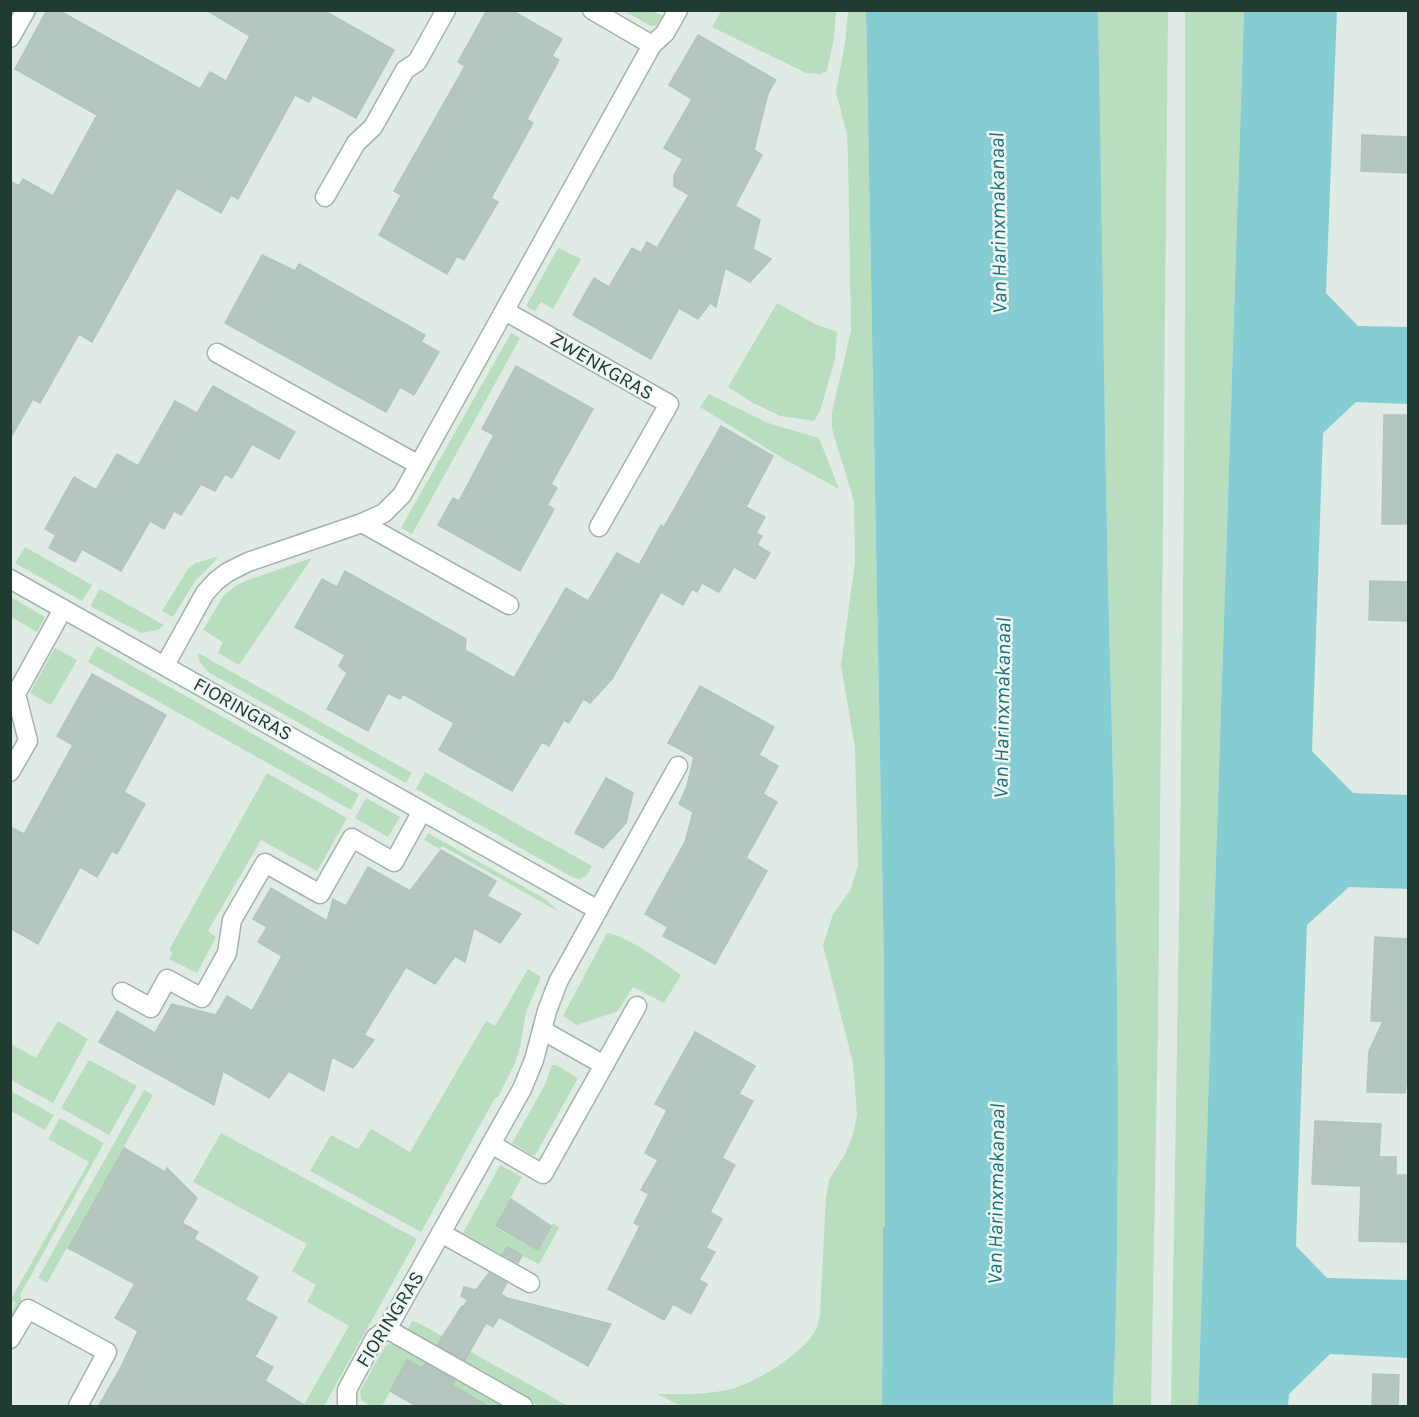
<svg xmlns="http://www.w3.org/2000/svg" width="1419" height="1417" font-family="Karla,sans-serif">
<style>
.green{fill:#b8debf}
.water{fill:#85cdd3}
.building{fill:#b5c6be;stroke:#b2c5bc;stroke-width:1.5}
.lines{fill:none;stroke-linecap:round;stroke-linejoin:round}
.minor-casing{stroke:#a3b3ac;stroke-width:21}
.minor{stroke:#fff;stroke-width:18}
.labels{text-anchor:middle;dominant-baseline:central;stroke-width:5;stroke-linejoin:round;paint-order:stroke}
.street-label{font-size:20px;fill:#203c32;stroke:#f0f8f4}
.water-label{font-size:21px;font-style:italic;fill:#18717a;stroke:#f0f8f4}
</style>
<rect width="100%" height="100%" fill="#e0ebe5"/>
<g class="green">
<path d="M624,11h28l11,5 -6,9 -6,1z"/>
<path d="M721,11h115l-2,27 -7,33 -7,3 -14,-1 -94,-46z"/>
<path d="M848,11h18l18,960 1,256 -2,1 -1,178h-201l-24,-12c25,0 50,1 74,-5 25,-7 66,-32 81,-53 5,-7 7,-14 8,-22l6,-116 3,-18 16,-26 8,-19 4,-20 -4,-52 -30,-118 10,-31 18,-25 7,-24 -3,-117 -14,-83 14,-103 -1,-61 -16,-52 -6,-21v-16l19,-81 -3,-176 -1,-21 -11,-42 9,-49z"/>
<path d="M1098,11h70l-10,1012 -7,383h-38c10,-261 3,-523 -4,-785 -5,-204 -8,-407 -11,-610z"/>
<path d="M1185,11h59l-46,1395h-27c8,-465 16,-930 14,-1395z"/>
<path d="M558,248l23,11 -28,50 -12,-7 -6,9 -9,-5z"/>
<path d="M777,303l38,21 22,8 -2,27 -15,52 -6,10 -34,-5 -27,-13 -25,-16z"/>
<path d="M511,333l9,5 -108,196 -11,-6z"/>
<path d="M709,394l59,29 51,15 20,51 -55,-30 -84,-52z"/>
<path d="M25,547l67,38 -10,16 -67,-38z"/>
<path d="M216,557l1,2 -22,22 -22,36 -11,-6 26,-42 8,-6z"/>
<path d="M312,558l-73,107 -21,-12 5,-11 -20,-12 21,-35 11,-9 10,-5z"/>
<path d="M100,589l64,36 -6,5 -17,3 -51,-27z"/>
<path d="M11,597l34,20 -8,15 -26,-15z"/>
<path d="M97,646l262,148 -8,16 -263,-148z"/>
<path d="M55,648l22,12 -26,45 -21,-12z"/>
<path d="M198,653l214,120 -6,10 -198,-111 -9,-11z"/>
<path d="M425,772l167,94 -6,10 -7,3 -7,-2 -156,-88z"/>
<path d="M267,773l80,45 -30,53 -56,-31 -53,91 8,6 -19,36 -28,-14 4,-6 -4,-3z"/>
<path d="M366,798l34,19 -12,20 -33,-19z"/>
<path d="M428,833l119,67 12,12 -117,-66 -2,3 -16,-9z"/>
<path d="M607,933c19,2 57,30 74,42l-17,28 -31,-16 -15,24 -41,14 -14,-9z"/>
<path d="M528,969l13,8 -15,35 -6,35 -5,16 -17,34 -3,1 -74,134 -111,-61 21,-36 27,14 13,-20 39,23 76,-131 9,5z"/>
<path d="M58,1021l30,18 -35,64 -42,-23v-36l25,14z"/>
<path d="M89,1060l48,26 -28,49 -48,-27z"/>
<path d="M552,1065h4l22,13 -42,76 -4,1 -20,-12 33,-58z"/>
<path d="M144,1090l9,5 -106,188 -9,-5z"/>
<path d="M11,1091l43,24 -9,15 -34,-19z"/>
<path d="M60,1118l44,25 -84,152 3,12 -12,22v-16l5,-10 -5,-4 78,-137 -41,-23z"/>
<path d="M221,1133l196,106 -93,167h-21l46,-80 -42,-24 9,-17 -24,-14 15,-27 -114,-62z"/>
<path d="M500,1165l22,12 -27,50 42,23 16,-27 6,5 -20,36 -30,-15 -5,7 -41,-23z"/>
<path d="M412,1321l5,1 151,84h-29l-132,-75z"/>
<path d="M394,1343l112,63h-16l-82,-46 -26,46h-12l-9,-6 -1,-9 24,-43 3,-3z"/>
</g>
<g class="water">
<path d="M866,11h232c4,203 6,406 11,610 7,262 14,524 4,785h-231l1,-179h2l-1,-256z"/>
<path d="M1244,11h93l-11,282 32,33 50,1v77l-52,-2 -33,31 -11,318 41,42 55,2v94l-59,-2 -42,38 -11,321 31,32 81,2v78l-78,-4 -41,40 -1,12h-90z"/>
</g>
<g class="building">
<path d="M47,10h11l142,79 10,-17 16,9 24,-45 -44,-26h117l71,40 -38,68 -43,-23 -4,7 -14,-7 -57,104 -7,-4 -10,18 -44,-25 -85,154 -13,-8 -39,69 -7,-4 -23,40v-258l9,5 4,-7 30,17 44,-81 -82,-46z"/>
<path d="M487,10h24l51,29 -10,17 7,4 -32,59 6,4 -42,75 7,4 -34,58 -7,-4 -10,18 -68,-39 22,-40 -7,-4 71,-125 -7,-4z"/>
<path d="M698,35l78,45 -8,13 -14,57 8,5 -27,51 25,14 -7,29 18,10 -21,23 -25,-14 -9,39 -6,-4 -12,16 -19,-11 -28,51 -78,-44 21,-37 15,9 23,-39 9,5 6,-11 10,6 32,-53 -15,-9v-11l9,-16 -19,-11 28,-49 -23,-14z"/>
<path d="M1362,135l46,2v36l-47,-2z"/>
<path d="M262,255l33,16 4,-7 126,71 -4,7 18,10 -25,43 -14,-8 -14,25 -161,-89z"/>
<path d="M516,366l77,43 -42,75 6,4 -10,17 7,4 -34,62 -82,-46 15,-27 6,3 35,-66 -12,-6z"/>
<path d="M213,386l82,46 -16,27 -27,-15 -20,34 -7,-4 -10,17 -14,-7 -20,31 -7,-4 -10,18 -14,-8 -29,50 -39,-22 -7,13 -26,-14 7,-13 -11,-6 29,-52 22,13 21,-36 21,12 37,-65 22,12z"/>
<path d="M1384,415h24v109h-26z"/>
<path d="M721,426l52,30 -27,51 19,10 -9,16 6,3 -5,9 13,8 -15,26 -21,-12 -15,25 -17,-9 -5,9 -5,-3 -9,16 -22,-13 -49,87 -22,24 -7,-4 -14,24 -5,-3 -15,26 -7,-4 -30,49 -73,-41 15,-27 -51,-29 -3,5 -12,-6 -20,38 -41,-22 20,-36 -8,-7 6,-11 -50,-28 27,-48 15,8 8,-16 121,68 -1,11 49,28 52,-90 22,13 29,-48 22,12 22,-40 3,2z"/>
<path d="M1370,581l38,1v39l-39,-1z"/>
<path d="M92,674l74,41 -42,77 21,12 -28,50 -5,-3 -15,26 -17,-10 -42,77 -28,-16v-101l14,7 49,-89 -16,-9z"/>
<path d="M700,686l74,41 -15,28 19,11 -15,28 14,8 -31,56 21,13 -52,93 -52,-28 5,-9 -23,-13 40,-72 8,-30 -14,-8 8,-18 7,-29 -26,-14z"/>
<path d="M606,778l27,15 -7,30 -23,25 -28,-15z"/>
<path d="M441,850l55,31 -9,15 34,18 -21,29 -26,-15 -9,34 -10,-6 -20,28 -29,-17 -42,68 10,5 -21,28 -21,-11 -8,34 -35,-20 -20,27 -46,-27 -9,34 -115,-63 18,-31 38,22 17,-29 44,11 11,-19 25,15 30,-55 -24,-14 9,-15 -14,-8 18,-31 56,33 6,-22 13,7 22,-39 42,24z"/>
<path d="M1375,937l33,2v146h-2l-1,8 -38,-1 2,-41 14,-30h-12z"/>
<path d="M695,1032l60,34 -16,28 14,7 -31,57 13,7 -25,47 12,7 -16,29 9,4 -16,28 8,4 -16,30 -18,-10 -9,16 -56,-31 32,-63 -6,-3 15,-29 -8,-4 17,-30 -13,-7 22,-43 -12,-6z"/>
<path d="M1315,1121l66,3 -2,33h17v18h12v67l-49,-1 2,-55 -49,-2z"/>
<path d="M124,1148l41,24 2,-4 30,30 -15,25 16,9 -4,7 64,38 -13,23 32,17 -22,40 18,10 -8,14 42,26h-209l21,-36 19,-40 -23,-13 20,-34 -67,-36z"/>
<path d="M511,1199l40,27 -13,24 -42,-24z"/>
<path d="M508,1247l14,9 -4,7 -16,-9z"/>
<path d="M489,1273l18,10 -6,11 6,4 104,26 -23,42 -89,-49 -6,10 -7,-4 -21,37 -28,-15 25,-39 1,1 5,-7 -7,-4 3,-9 12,3z"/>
<path d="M407,1360l15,8 3,-4 30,16 -3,5 38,22h-72l-28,-16z"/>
<path d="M1373,1374l26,1 -1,32h-26z"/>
</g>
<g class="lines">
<g class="minor-casing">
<g id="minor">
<path d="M10,38l16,-28"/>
<path d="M652,45l13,-12 13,-23"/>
<path d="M325,197l31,-54 17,-16 32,-57 12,-8 29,-52"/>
<path d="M505,311l164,93 -70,123"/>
<path d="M217,353l202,112"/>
<path d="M362,523l147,82"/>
<path d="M10,579l588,331"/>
<path d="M165,665l40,-72 11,-12 12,-9 20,-10 114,-39 22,-10 18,-18 250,-450 -60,-35"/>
<path d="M10,772l18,-31 -12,-47 47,-85"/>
<path d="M122,992l29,16 16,-29 35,19 25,-45 5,-33 33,-57 55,31 32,-56 42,24 28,-51"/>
<path d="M604,1065l33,-59"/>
<path d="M491,1144l52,30 61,-109 -62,-35"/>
<path d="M441,1233l89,50"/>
<path d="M387,1329l136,77"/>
<path d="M10,1339l18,-30 79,43 -29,54"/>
<path d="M347,1406v-16l28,-52 12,-9 135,-240 12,-29 13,-49 11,-29 120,-216"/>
</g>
</g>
<use href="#minor" class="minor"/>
</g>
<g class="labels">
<g class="street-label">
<text transform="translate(602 366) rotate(30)">ZWENKGRAS</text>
<text transform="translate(243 709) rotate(29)">FIORINGRAS</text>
<text transform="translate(390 1319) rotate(-58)">FIORINGRAS</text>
</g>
<g class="water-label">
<text transform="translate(998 223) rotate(-91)">Van Harinxmakanaal</text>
<text transform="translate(1002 708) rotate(-89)">Van Harinxmakanaal</text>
<text transform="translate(996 1194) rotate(-89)">Van Harinxmakanaal</text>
</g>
</g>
<rect width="1419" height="1417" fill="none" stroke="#203c32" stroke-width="24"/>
</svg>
